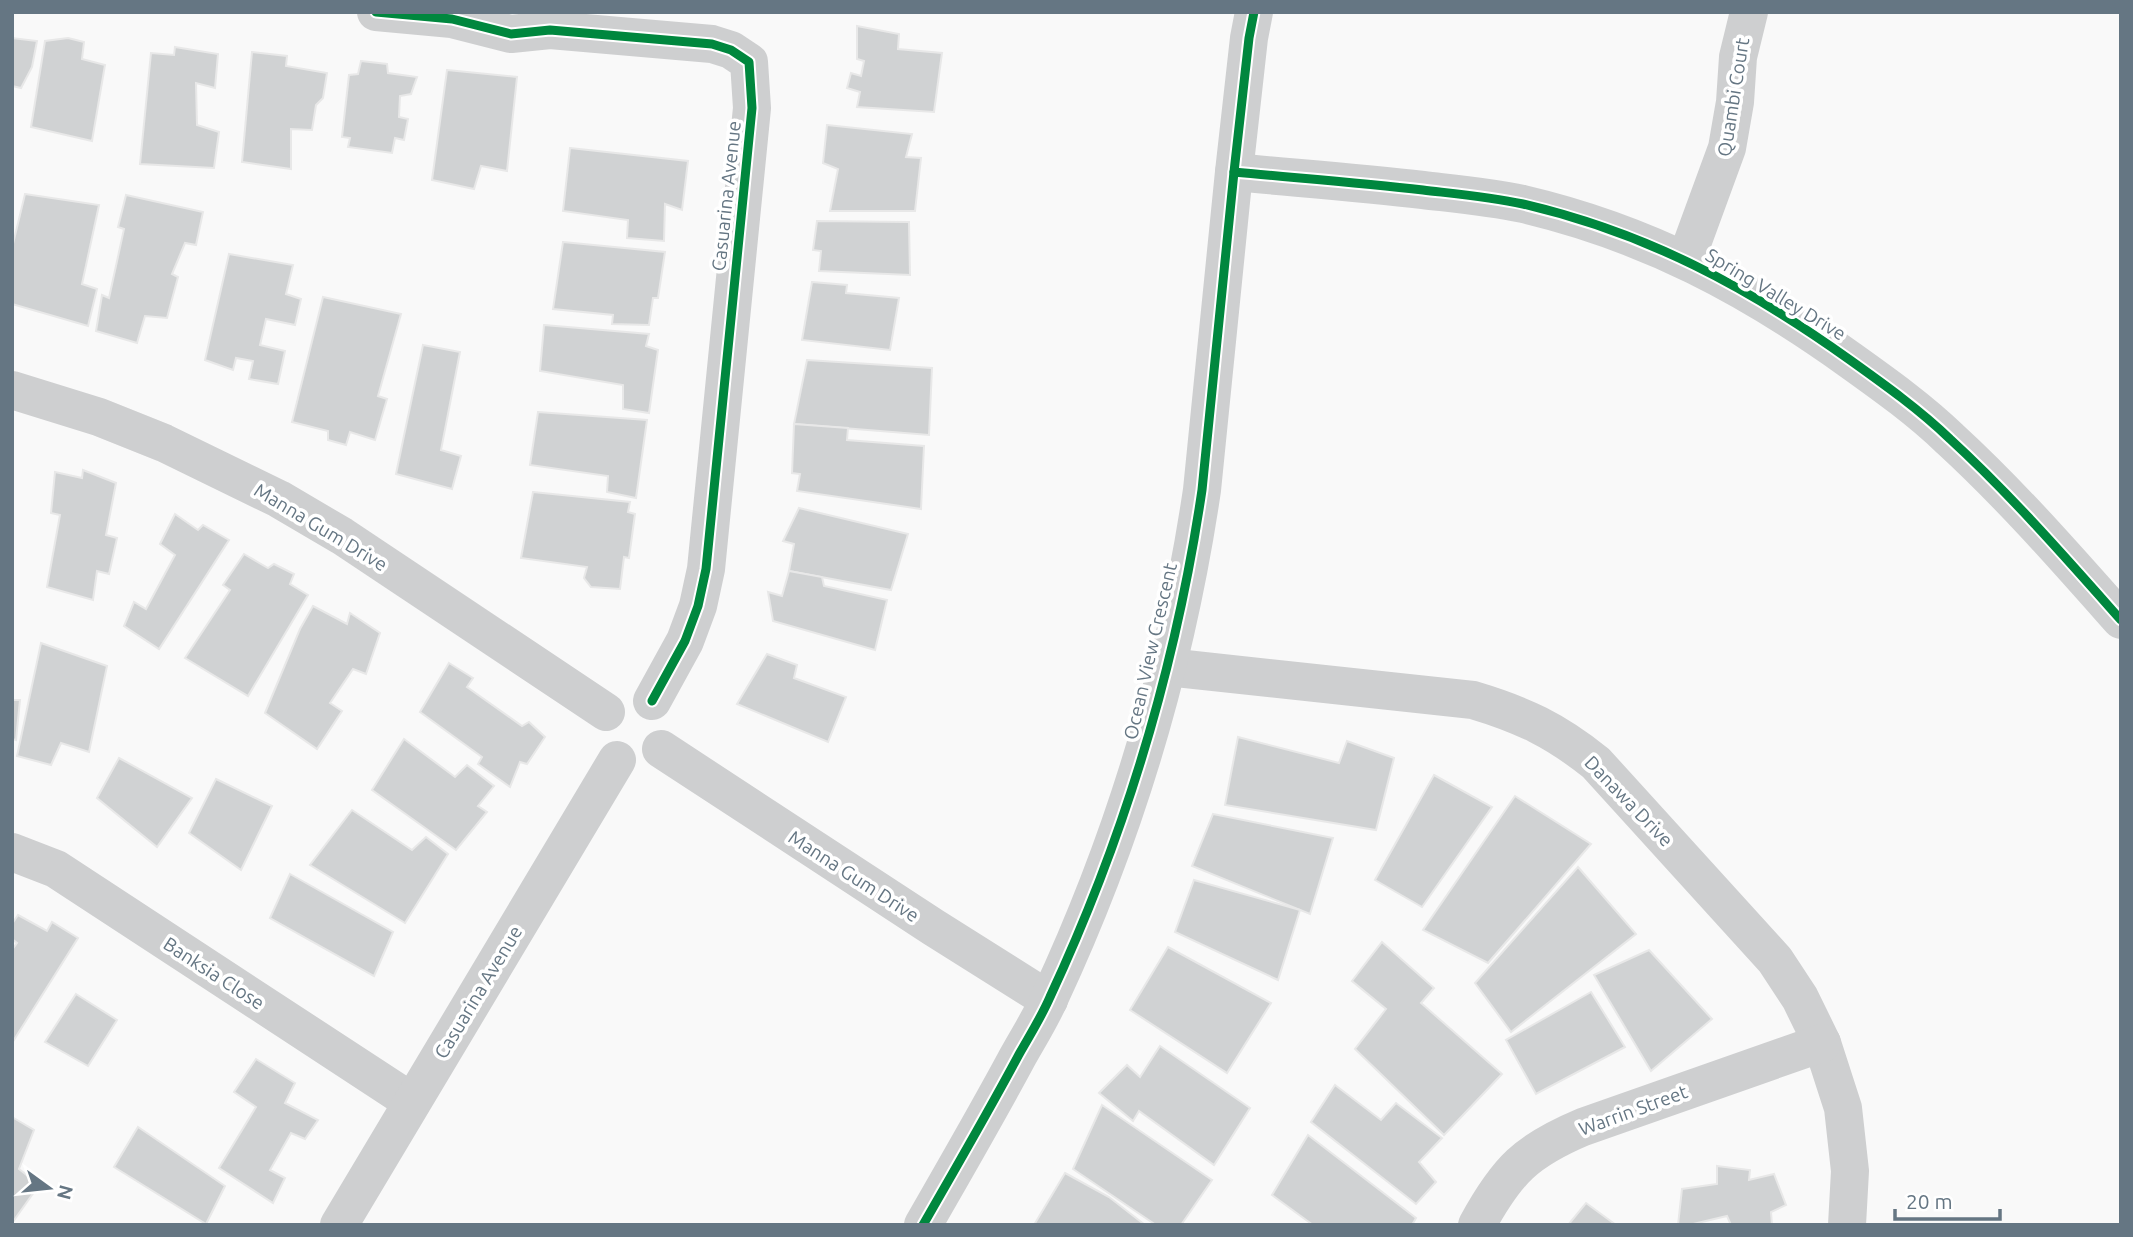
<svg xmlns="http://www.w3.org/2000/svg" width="2133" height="1237" font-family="Ubuntu,sans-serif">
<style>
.building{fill:#d0d2d3;stroke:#e8e8e8;stroke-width:2}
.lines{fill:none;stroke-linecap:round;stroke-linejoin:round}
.minor{stroke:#cecfd0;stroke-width:38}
.tertiary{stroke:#cecfd0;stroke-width:38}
.cycleway-casing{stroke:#fff;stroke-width:13}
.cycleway{stroke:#00873e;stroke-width:9}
.labels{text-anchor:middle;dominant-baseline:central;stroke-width:7;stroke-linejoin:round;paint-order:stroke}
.street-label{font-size:19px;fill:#657683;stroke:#fff}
</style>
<rect width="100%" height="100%" fill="#f9f9f9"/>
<g class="building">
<path d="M857,26l42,8 -1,15 44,4 -8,59 -77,-5 3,-15 -13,-4 4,-15 10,3 3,-15 -7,-2z"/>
<path d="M12,38l25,3 -5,26 -11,21 -9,-2z"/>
<path d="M68,38l16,4 -2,17 23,6 -13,76 -61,-14 14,-86z"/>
<path d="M175,47l43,7 -3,34 -19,-5 1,42 22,7 -5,36 -74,-4 11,-111 23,2z"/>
<path d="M252,52l35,4 -1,10 41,7 -4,25 -7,7 -4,25 -21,-1v40l-49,-7z"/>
<path d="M361,61l26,3 1,9 29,4 -6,17 -11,2 -1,21 9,2 -4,21 -9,-2 -3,15 -44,-6 2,-9 -8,-1 7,-62 9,-1z"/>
<path d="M447,70l70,7 -10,94 -26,-5 -7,23 -42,-9z"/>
<path d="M827,125l85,9 -6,23 15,1 -6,53h-85l8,-42 -15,-6z"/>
<path d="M570,148l118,13 -6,49 -17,-6 -1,37 -37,-3 1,-18 -65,-9z"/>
<path d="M25,194l74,11 -17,79 15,5 -9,37 -76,-22v-56z"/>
<path d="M126,195l77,17 -7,33 -11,-2 -13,31 6,3 -11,41 -22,-2 -8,27 -41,-12 6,-36 7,3 15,-69 -6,-2z"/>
<path d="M817,221l92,1 1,53 -91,-4 2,-20 -8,-1z"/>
<path d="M563,242l102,10 -7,46h-5l-4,27 -37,-1 1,-9 -60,-6z"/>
<path d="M229,254l64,11 -7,29 15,5 -6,26 -29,-6 -6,26 25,6 -7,33 -29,-5 4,-18 -17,-3 -3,12 -28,-10z"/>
<path d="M812,282l35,3 -1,8 53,5 -9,52 -88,-10z"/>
<path d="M323,297l78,17 -23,82 9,3 -12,41 -25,-8 -4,13 -18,-5v-9l-36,-9z"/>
<path d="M544,325l105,9 -3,12 12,4 -9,63 -26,-4v-24l-83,-14z"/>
<path d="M423,345l37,7 -19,98 20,6 -9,33 -56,-15z"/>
<path d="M807,360l125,8 -3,67 -135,-11z"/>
<path d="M538,412l109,8 -11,78 -29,-6 1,-16 -78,-11z"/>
<path d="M794,424l54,4 -1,12 77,6 -3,63 -124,-18 3,-17 -8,-1z"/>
<path d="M83,470l33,13 -10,52 11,3 -8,36 -12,-3 -4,29 -46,-13 13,-72 -9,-2 4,-41 27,6z"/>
<path d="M533,492l97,10 -2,10 7,2 -6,44 -5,-1 -4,32 -29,-2 -7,-9 3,-11 -66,-9z"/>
<path d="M799,508l109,26 -17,56 -102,-19 5,-27 -11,-3z"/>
<path d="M175,514l23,16 5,-5 26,15 -70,109 -35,-23 10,-24 12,7 29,-54 -15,-11z"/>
<path d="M244,554l24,14 6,-4 20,10 -4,10 18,11 -60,101 -63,-38 45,-68 -7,-5z"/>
<path d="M789,571l33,6 2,9 63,14 -12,50 -102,-29 -5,-29 14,4z"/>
<path d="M313,606l34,18 3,-11 30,20 -14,41 -13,-5 -23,34 12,8 -25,38 -52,-36 35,-84z"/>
<path d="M41,643l66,23 -18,86 -28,-9 -10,22 -34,-9z"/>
<path d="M767,654l30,11 -3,13 52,19 -18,45 -91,-38z"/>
<path d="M449,663l24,15 -6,9 55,39 7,-4 16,15 -18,27 -7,-2 -10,25 -32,-23 4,-7 -62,-45z"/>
<path d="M12,700h8l-4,40 -4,-1z"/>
<path d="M1238,737l101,26 8,-22 47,17 -18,72 -151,-25z"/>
<path d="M404,739l51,38 12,-12 27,21 -16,20 9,6 -31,38 -84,-60z"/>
<path d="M119,758l73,40 -35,49 -60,-49z"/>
<path d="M1434,775l58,32 -70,100 -47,-27z"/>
<path d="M216,779l56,27 -31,64 -52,-37z"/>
<path d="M1515,796l76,48 -103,119 -65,-33z"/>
<path d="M352,810l60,40 14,-13 22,17 -43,69 -95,-58z"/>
<path d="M1213,814l120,24 -23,76 -118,-48z"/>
<path d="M1578,867l58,67 -125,98 -36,-49z"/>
<path d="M290,874l103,58 -19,44 -104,-58z"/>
<path d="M1194,880l106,30 -22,70 -103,-48z"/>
<path d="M18,915l29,16 5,-9 26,16 -66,105v-93l5,-7 -5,-4v-15z"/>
<path d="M1382,942l52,46 -13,15 81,71 -58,61 -89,-86 31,-40 -34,-28z"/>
<path d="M1168,947l103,56 -44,70 -97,-63z"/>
<path d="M1649,950l63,69 -61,52 -57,-96z"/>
<path d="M1591,992l34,55 -89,47 -30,-54z"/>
<path d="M76,994l41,26 -29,46 -43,-24z"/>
<path d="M1160,1046l90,62 -36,57 -75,-54 -6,10 -34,-28 28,-28 13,12z"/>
<path d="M256,1059l39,24 -10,20 33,17 -13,19 -14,-6 -21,37 15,8 -12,25 -54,-35 37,-61 -22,-15z"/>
<path d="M1335,1085l46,35 15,-17 46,35 -23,24 17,20 -20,22 -105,-82z"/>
<path d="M1102,1105l110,75 -31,45h-25l-83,-56z"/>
<path d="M12,1117l22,13 -15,39 20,16 -27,38z"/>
<path d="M138,1127l87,59 -19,38 -92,-57z"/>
<path d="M1308,1135l108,83 -4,7h-99l-41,-30z"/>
<path d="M1717,1166l33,4 -1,10 25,-6 12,31 -15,7 1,13h-41l-4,-9 -38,9h-11l4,-36 35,-5z"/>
<path d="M1065,1173l44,24 36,28h-111z"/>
<path d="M1586,1203l30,22h-48z"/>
</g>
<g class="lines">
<g class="minor">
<path d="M376,12l76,7 59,15 39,-4 162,14 19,6 18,12 3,46 -46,461 -8,37 -13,35 -33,60"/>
<path d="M1234,172c63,6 126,11 189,18 34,4 67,7 100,14 124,29 225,83 327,156 35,25 70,50 100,79 61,56 116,119 171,181"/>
<path d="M1686,260l41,-112 8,-46 3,-45 11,-45"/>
<path d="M12,390l87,27 65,26 115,56 63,37 264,176"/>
<path d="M1167,667l306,33c50,15 82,30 123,63l179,197 25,38 22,45 21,65 7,63 -3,54"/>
<path d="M661,749l272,178 116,73"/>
<path d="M12,852l44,17 356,233"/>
<path d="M339,1225l278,-465"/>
<path d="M1477,1225c30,-55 49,-74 106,-98l239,-84"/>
</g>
<path class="tertiary" d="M923,1225c32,-56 64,-111 94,-167 11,-20 24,-40 33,-61 75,-161 126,-331 152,-507l32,-318 15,-134 5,-26"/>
<g class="cycleway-casing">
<g id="cycleway">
<path d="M376,12l76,7 59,15 39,-4 162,14 19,6 18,12 3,46 -46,461 -8,37 -13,35 -33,60"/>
<path d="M1234,172c63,6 126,11 189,18 34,4 67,7 100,14 124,29 225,83 327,156 35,25 70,50 100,79 61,56 116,119 171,181"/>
<path d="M923,1225c32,-56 64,-111 94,-167 11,-20 24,-40 33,-61 75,-161 126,-331 152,-507l32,-318 15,-134 5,-26"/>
</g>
</g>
<use href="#cycleway" class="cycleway"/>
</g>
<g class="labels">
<g class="street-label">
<text transform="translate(1733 97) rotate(-81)">Quambi Court</text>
<text transform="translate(726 196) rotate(-84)">Casuarina Avenue</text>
<text transform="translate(1776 294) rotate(31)">Spring Valley Drive</text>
<text transform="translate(321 527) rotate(31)">Manna Gum Drive</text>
<text transform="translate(1150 651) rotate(-77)">Ocean View Crescent</text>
<text transform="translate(1629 801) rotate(46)">Danawa Drive</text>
<text transform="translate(854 876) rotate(33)">Manna Gum Drive</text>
<text transform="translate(214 973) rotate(33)">Banksia Close</text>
<text transform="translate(478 992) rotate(-59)">Casuarina Avenue</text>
<text transform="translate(1633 1110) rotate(-20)">Warrin Street</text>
</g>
</g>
<rect width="2133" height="1237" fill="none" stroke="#657683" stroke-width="28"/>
<g transform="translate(49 1188) rotate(105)" stroke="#ffffff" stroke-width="5" paint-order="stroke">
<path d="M0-5L12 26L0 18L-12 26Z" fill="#657683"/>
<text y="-10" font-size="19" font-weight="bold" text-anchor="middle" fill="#657683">N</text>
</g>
<path d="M1895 1209v10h105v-10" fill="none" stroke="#657683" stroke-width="3.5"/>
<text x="1906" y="1209" font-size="21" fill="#657683" stroke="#ffffff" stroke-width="5" paint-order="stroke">20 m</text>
</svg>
